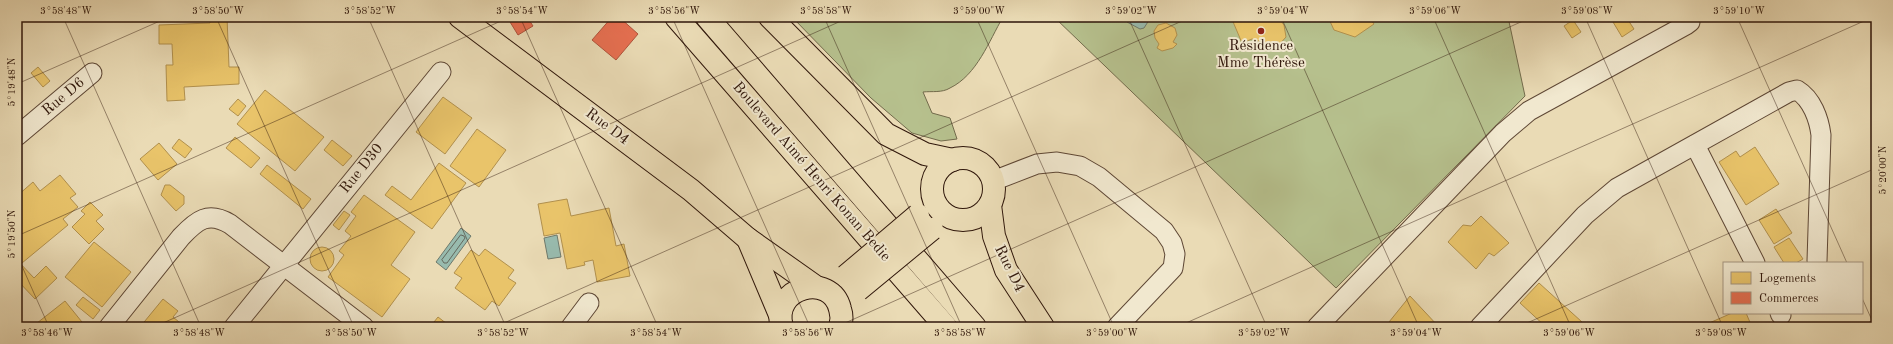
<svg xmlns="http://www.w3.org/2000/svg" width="1893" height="344" font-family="'Old Standard TT',serif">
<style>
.green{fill:#b6c08d;stroke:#726b4c}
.water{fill:#98bbae;stroke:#6e796c}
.homes{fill:#e9c46a;stroke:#b1904d}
.shops{fill:#e76f51;stroke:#b0543c}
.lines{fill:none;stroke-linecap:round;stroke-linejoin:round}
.shore{stroke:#64685c;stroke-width:1}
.minor-casing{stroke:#5e4735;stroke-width:21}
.major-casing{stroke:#2f160a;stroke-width:24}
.highway-casing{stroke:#2f160a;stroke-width:24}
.minor{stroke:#f1e8cf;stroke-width:19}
.major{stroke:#eadbb5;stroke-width:22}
.highway{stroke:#eadbb5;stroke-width:22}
.major-bridge-casing{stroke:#2f160a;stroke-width:24;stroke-linecap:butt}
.major-bridge{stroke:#eadbb5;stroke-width:22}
.ticks{fill:none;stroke:#2f160a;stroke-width:1;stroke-opacity:0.45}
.poi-dot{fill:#8f2418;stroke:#f1e8cf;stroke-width:1.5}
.labels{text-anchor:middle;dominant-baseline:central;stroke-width:4;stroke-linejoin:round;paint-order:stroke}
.poi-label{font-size:15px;fill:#2f160a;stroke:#f1e8cf}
.street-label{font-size:15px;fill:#2f160a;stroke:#f1e8cf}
.neatline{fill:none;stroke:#2f160a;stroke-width:1.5}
.ticks-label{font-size:10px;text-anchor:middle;fill:#2f160a}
</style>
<rect width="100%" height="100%" fill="#eadbb5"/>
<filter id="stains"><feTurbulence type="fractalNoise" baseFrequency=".005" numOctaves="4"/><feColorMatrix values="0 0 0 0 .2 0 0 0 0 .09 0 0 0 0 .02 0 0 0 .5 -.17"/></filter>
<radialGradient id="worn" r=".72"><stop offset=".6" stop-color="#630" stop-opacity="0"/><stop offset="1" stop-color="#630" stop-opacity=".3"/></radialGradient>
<g class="green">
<path d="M792,17h211c-14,24 -26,58 -53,71 -8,5 -18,3 -27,4l9,21 18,5 7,21 -16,2 -29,-8 -41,-35z"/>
<path d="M1054,17h454l17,79 -189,192z"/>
</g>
<g class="water">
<path d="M1126,17h25l-7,11 -4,1 -13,-7z"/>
<path d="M461,228l10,8 -25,34 -10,-8z"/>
<path d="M557,235l4,22 -13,2 -4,-21z"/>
</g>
<g class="homes">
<path d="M210,17h17l2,50h10v17l-55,3 1,13 -18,1 -1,-36h7l-1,-21h-13v-19l51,-2z"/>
<path d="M1231,17h47l6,8 2,12 -9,10 -25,-8 -10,4z"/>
<path d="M1328,17h41l5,7 -19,13 -21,-7z"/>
<path d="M1610,17h16l8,12 -12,8z"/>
<path d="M1573,20l8,12 -9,6 -8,-12z"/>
<path d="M1166,23l9,5 2,7 -4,7 4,2 -4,4 -11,3 -5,-3 2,-4 -4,-6 -1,-7 4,-6z"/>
<path d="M38,67l12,14 -7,6 -12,-14z"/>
<path d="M265,90l59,47 -29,34 -58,-47z"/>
<path d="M443,97l29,21 -27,36 -29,-22z"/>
<path d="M238,99l8,7 -8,10 -9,-7z"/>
<path d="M477,129l29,21 -27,37 -29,-21z"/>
<path d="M235,137l25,21 -9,10 -25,-20z"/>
<path d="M179,139l13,10 -7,9 -13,-10z"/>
<path d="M332,140l20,16 -9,10 -19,-16z"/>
<path d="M159,143l18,21 -19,16 -18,-21z"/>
<path d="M1755,147l24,37 -33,21 -27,-43 17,-11 4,6z"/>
<path d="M439,163l27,20 -34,46 -47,-34 7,-9 19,14z"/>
<path d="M267,165l44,34 -8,10 -43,-35z"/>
<path d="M60,175l16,19 -6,4 8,9 -15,12 5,6 -46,38 -5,-7v-60l16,-14 7,9z"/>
<path d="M165,185h5l14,11v8l-8,7 -15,-16z"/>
<path d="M364,195l51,37 -24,33 19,14 -28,38 -54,-40 16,-22 -5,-4 12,-15 -6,-5 11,-15 -5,-4z"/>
<path d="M567,199l4,17 38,-8 7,38 8,-2 6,32 -33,6 -4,-22 -9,2 1,3 -18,4 -7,-36 -16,3 -6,-32z"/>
<path d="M90,202l13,13 -7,6 8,8 -15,15 -17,-17 13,-13 -4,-3z"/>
<path d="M1776,209l16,24 -18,11 -15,-24z"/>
<path d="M344,211l6,4 -11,15 -6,-5z"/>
<path d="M1481,216l28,27 -15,13 -5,-3 -13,16 -28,-27 15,-17 8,1z"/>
<path d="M1789,238l14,21 -7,4h-12l-10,-16z"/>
<path d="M94,242l37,30 -29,35 -37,-30z"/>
<circle cx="322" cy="259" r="12"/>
<path d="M485,249l29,21 -6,8 8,5 -17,23 -7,-5 -7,9 -30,-22 7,-10 -8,-5 17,-23 8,6z"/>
<path d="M17,260l17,18 12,-12 11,12 -22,21 -18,-19z"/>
<path d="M1539,283l43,39 -4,5h-32l-26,-24z"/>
<path d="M1410,296l28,30 -53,1z"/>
<path d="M83,297l17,13 -7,9 -17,-14z"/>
<path d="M163,299l15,12 -5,6 12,10h-45z"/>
<path d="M65,301l21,26h-54z"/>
<path d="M1732,313h14l6,14h-43l-2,-3z"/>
<path d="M438,317l13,10h-21z"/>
</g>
<g class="shops">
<path d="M507,17h20l6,9 -15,9z"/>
<path d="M612,17h7l19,17 -22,26 -24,-20z"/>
</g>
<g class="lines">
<path class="shore" d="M461,235l3,1 1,2 -18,25h-3l-2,-3z"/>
<g class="minor-casing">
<g id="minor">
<path d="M17,136l75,-63"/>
<path d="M1695,145l60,118"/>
<path d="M993,181l44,-17 20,-2 23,4 19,11 65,54 8,12 3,11 -2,14 -56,59"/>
<path d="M1780,313l1,2"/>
<path d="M109,327l72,-90c16,-17 27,-26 49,-13l134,103"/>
<path d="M234,327l207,-255"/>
<path d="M571,327l18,-24"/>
<path d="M1317,327l186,-194 26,-22 157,-86 4,-3v-5"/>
<path d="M1480,327l105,-112 32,-27 172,-96 8,-2c15,9 22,29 24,45l-4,126"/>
</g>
</g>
<g class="major-casing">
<g id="major">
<path d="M460,17l231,173 57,49 68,48"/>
<circle cx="963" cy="189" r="31"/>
<path d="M990,205l4,31 12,34 37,57"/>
<path d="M748,239l32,76"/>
<path d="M782,327c-12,-40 49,-56 58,-18 2,6 2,12 0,18"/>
</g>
</g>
<g class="highway-casing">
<g id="highway">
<path d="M676,17l270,310"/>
<path d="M707,17l268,310"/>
<path d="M770,17l116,117 39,20 28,6"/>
</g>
</g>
<use href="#minor" class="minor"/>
<use href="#major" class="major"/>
<use href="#highway" class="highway"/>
<g class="major-bridge-casing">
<g id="major-bridge">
<path d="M846,276l72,-61"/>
<path d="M858,290l74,-61"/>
</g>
</g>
<use href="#major-bridge" class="major-bridge"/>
</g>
<path class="ticks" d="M63,17l138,310M216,17l138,310M368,17l138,310M520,17l138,310M672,17l138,310M824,17l138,310M976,17l138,310M1128,17l139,310M1281,17l138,310M1433,17l138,310M1585,17l138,310M1737,17l110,246M17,84l152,-67M17,236l493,-219M17,255l32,72M1862,298l13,29M154,327l696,-310M495,327l696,-310M836,327l696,-310M1177,327l696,-310M1518,327l358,-159M1859,327l17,-8"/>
<circle class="poi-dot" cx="1261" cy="31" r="4"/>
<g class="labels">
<g class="poi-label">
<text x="1261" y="46">Résidence<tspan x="1261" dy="17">Mme Thérèse</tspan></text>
</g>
<g class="street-label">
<text transform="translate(64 97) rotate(-40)">Rue D6</text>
<text transform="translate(607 127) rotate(37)">Rue D4</text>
<text transform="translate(362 169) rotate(-51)">Rue D30</text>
<text transform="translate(811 172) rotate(49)">Boulevard Aimé Henri Konan Bedie</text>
<text transform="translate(1009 269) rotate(64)">Rue D4</text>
</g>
</g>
<rect width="1893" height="344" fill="none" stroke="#eadbb5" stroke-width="44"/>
<rect x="1723" y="262" width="140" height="52" fill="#f1e8cf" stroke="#a39480"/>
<rect x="1731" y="272" width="20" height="12" fill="#e9c46a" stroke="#a39480"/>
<text x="1759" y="282" font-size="12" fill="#2f160a">Logements</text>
<rect x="1731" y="292" width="20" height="12" fill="#e76f51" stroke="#a39480"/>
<text x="1759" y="302" font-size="12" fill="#2f160a">Commerces</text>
<rect x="22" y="22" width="1849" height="300" class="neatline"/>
<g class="ticks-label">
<text x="66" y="14">3°58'48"W</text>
<text x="218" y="14">3°58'50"W</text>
<text x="370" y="14">3°58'52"W</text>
<text x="522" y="14">3°58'54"W</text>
<text x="674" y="14">3°58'56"W</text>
<text x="826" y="14">3°58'58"W</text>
<text x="979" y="14">3°59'00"W</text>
<text x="1131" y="14">3°59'02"W</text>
<text x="1283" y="14">3°59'04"W</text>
<text x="1435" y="14">3°59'06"W</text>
<text x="1587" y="14">3°59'08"W</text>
<text x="1739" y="14">3°59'10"W</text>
<text transform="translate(11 82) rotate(-90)" y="4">5°19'48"N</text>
<text transform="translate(1882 170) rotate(-90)" y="4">5°20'00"N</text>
<text transform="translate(11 234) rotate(-90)" y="4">5°19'50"N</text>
<text x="47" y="336">3°58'46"W</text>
<text x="199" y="336">3°58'48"W</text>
<text x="351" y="336">3°58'50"W</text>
<text x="503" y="336">3°58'52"W</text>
<text x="656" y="336">3°58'54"W</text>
<text x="808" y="336">3°58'56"W</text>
<text x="960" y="336">3°58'58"W</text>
<text x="1112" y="336">3°59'00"W</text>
<text x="1264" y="336">3°59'02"W</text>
<text x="1416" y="336">3°59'04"W</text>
<text x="1569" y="336">3°59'06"W</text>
<text x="1721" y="336">3°59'08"W</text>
</g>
<rect width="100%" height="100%" filter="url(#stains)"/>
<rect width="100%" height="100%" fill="url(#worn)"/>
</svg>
